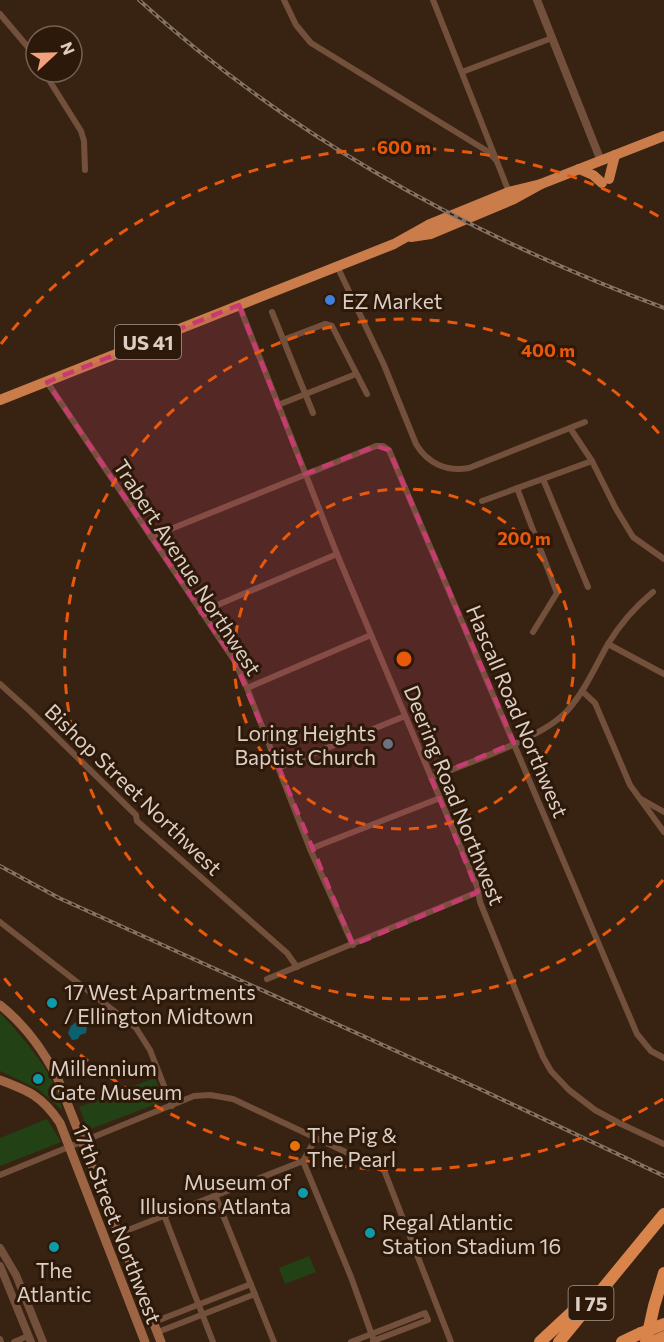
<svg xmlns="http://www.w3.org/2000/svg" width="664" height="1342" font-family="Commissioner,sans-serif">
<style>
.green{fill:#224216}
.water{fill:#0c6170}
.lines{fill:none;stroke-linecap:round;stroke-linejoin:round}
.minor{stroke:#73503b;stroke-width:6}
.tertiary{stroke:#73503b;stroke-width:8}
.secondary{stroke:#9d6543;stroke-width:9}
.trunk{stroke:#ca7c4a;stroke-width:10}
.motorway{stroke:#d9844b;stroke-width:12}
.rail-casing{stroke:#847264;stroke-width:4}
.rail{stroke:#2d1909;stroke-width:1.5;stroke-dasharray:4.5;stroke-linecap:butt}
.motorway-bridge{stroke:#d9844b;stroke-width:12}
.marked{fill:#c73c70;fill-opacity:0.2;stroke:#c73c70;stroke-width:4.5;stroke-dasharray:12 8;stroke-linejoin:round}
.ring{fill:none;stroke:#e8590c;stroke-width:3;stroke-dasharray:10 8}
.shop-dot{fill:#3f7fe0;stroke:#2d1909;stroke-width:2}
.worship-dot{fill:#6b7280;stroke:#2d1909;stroke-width:2}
.culture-dot{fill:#0f9aa8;stroke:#2d1909;stroke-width:2}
.food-dot{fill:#e8710a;stroke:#2d1909;stroke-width:2}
.labels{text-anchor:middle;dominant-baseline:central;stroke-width:6;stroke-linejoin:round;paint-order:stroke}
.shield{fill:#2d1909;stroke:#a8988c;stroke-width:1.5}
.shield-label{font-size:20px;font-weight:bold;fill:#ddcec4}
.poi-label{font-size:21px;fill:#ddcec4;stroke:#2d1909;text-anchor:start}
.street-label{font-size:21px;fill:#ddcec4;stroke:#2d1909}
.centre{fill:#e8590c;stroke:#2d1909;stroke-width:3}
.ring-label{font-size:18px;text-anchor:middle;font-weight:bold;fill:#e8590c;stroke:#2d1909;stroke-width:6;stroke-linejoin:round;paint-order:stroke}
</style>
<rect width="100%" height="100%" fill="#382312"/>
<g class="green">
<path d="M0,1013c21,22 60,66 62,97l-24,-21 -38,-18z"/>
<path d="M155,1078l9,23 -76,29 -9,-23z"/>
<path d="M47,1119l14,23 -61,24v-28z"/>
<path d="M309,1256l7,16 -31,12 -6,-16z"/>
</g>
<path class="water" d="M83,1021l4,5 -1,7 -6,2 -2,4 -6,1 -4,-7 3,-7 5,-4z"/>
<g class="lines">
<g class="minor">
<path d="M284,0l12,25 15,18 176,108 9,9"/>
<path d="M433,0l76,192"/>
<path d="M0,14l27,32 9,14"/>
<path d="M44,72l37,59 3,10 1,29"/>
<path d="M462,72l90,-34"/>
<path d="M337,266l47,99 32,79c12,20 31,28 53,24l116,-46"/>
<path d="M239,305l98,249 140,332 3,16 51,126 12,29 8,14 18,19 26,20 24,13 45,21"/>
<path d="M272,312l41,101"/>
<path d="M283,340l42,-16 7,2 35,68"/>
<path d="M47,382l187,278 13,28 63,161 43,96"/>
<path d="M278,405l78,-31"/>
<path d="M570,428l22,33 24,48 17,28 31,22"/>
<path d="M543,479l45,108"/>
<path d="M517,488l40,105 -24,39"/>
<path d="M482,501l110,-40"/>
<path d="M151,537l225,-91h7l6,4 248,584 14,17 13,7"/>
<path d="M201,612l136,-58"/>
<path d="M608,644l56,30"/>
<path d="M0,684l31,28 105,103 1,6 150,132 10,14"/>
<path d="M247,688l124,-53"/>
<path d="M582,691l13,12 35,82 34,47"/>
<path d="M278,768l127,-52"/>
<path d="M431,778c36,-15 112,-40 136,-67 18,-20 28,-44 41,-67 12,-20 27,-37 45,-52"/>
<path d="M641,799l23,13"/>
<path d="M310,849l130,-51"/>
<path d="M0,922l136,106 14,22 22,56"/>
<path d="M267,979l211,-87"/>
<path d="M303,1161l48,116 23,64"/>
<path d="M303,1161l13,-23"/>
<path d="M0,1175l194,-79 16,-1 23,4 151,71 67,172"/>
<path d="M215,1195l59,147"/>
<path d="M164,1215l49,127"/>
<path d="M118,1234l185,-73"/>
<path d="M154,1322l97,-38"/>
<path d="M158,1332l97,-38"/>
<path d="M0,1339l1,3"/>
<path d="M14,1342l14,-6"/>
<path d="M351,1342l74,-29 3,7 -55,21"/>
</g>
<g class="tertiary">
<path d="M537,0l64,161"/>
<path d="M0,1248l16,27 27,67"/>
<path d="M0,1266l31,76"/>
</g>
<g class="secondary">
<path d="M0,1005c24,19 43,45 57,72l104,265"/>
<path d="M0,1080c29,11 42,16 60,43l85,219"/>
</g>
<g class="trunk">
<path d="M579,169l14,6 9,8"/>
<path d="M609,179l6,-24"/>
<path d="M411,237l20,-3 81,-34 29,-16 123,-48"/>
<path d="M0,400l394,-156 34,-19 81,-33 32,-8"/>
</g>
<g class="motorway">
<path d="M540,1342l43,-40"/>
<path d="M559,1342l105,-128"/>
<path d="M622,1342l19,-9"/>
<path d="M646,1342l8,-36 10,-33"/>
<path d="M652,1342l12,-5"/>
</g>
<g class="rail-casing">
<g id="rail">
<path d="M139,0c151,137 335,237 525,308"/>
<path d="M0,866l59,32 423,192 182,86"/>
</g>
</g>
<use href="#rail" class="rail"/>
<path class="motorway-bridge" d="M641,1333l23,-9"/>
</g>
<path class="marked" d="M239,305l66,169 71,-28 13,4 125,293 -83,35 47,114 -125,53 -119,-285 -187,-278z"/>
<g class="ring">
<circle cx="404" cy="659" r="170"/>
<path d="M663 880A340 340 0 1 1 663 438"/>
<path d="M663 1099A511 511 0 0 1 1 974M1 344A511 511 0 0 1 663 219"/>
</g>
<circle class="shop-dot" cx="330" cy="300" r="6"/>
<circle class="worship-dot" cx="388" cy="744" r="6"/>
<g class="culture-dot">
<circle cx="52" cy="1003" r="6"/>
<circle cx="38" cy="1079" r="6"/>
<circle cx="303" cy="1193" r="6"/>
<circle cx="370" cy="1233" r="6"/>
<circle cx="54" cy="1247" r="6"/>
</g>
<circle class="food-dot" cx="295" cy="1146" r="6"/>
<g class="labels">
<g class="shield">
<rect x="115" y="325" width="66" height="34" rx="4.5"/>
<rect x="568.5" y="1286" width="45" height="34" rx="4.5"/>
</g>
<g class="shield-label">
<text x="148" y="342">US 41</text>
<text x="591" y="1303">I 75</text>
</g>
<g class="poi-label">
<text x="342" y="300">EZ Market</text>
<text x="376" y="732" text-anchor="end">Loring Heights<tspan x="376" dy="24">Baptist Church</tspan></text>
<text x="64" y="991">17 West Apartments<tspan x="64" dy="24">/ Ellington Midtown</tspan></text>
<text x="50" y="1067">Millennium<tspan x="50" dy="24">Gate Museum</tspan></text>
<text x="307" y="1134">The Pig &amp;<tspan x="307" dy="24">The Pearl</tspan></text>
<text x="291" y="1181" text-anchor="end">Museum of<tspan x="291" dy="24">Illusions Atlanta</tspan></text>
<text x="382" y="1221">Regal Atlantic<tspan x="382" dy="24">Station Stadium 16</tspan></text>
<text x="54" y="1269" text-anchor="middle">The<tspan x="54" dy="24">Atlantic</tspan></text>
</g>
<g class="street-label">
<text transform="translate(188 567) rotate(57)">Trabert Avenue Northwest</text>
<text transform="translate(518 711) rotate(67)">Hascall Road Northwest</text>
<text transform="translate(134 789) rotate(44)">Bishop Street Northwest</text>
<text transform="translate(455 795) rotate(68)">Deering Road Northwest</text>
<text transform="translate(118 1224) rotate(69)">17th Street Northwest</text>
</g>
</g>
<circle cx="404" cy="659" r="9" class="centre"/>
<g class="ring-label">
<text x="404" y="154">600 m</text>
<text x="548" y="357">400 m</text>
<text x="524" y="545">200 m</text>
</g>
<g transform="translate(54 54) rotate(68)"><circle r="28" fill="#2d1909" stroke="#736154" stroke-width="1.5"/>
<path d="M0-4.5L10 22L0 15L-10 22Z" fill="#f1a17b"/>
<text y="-9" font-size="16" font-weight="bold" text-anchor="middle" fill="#ddcec4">N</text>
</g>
</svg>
